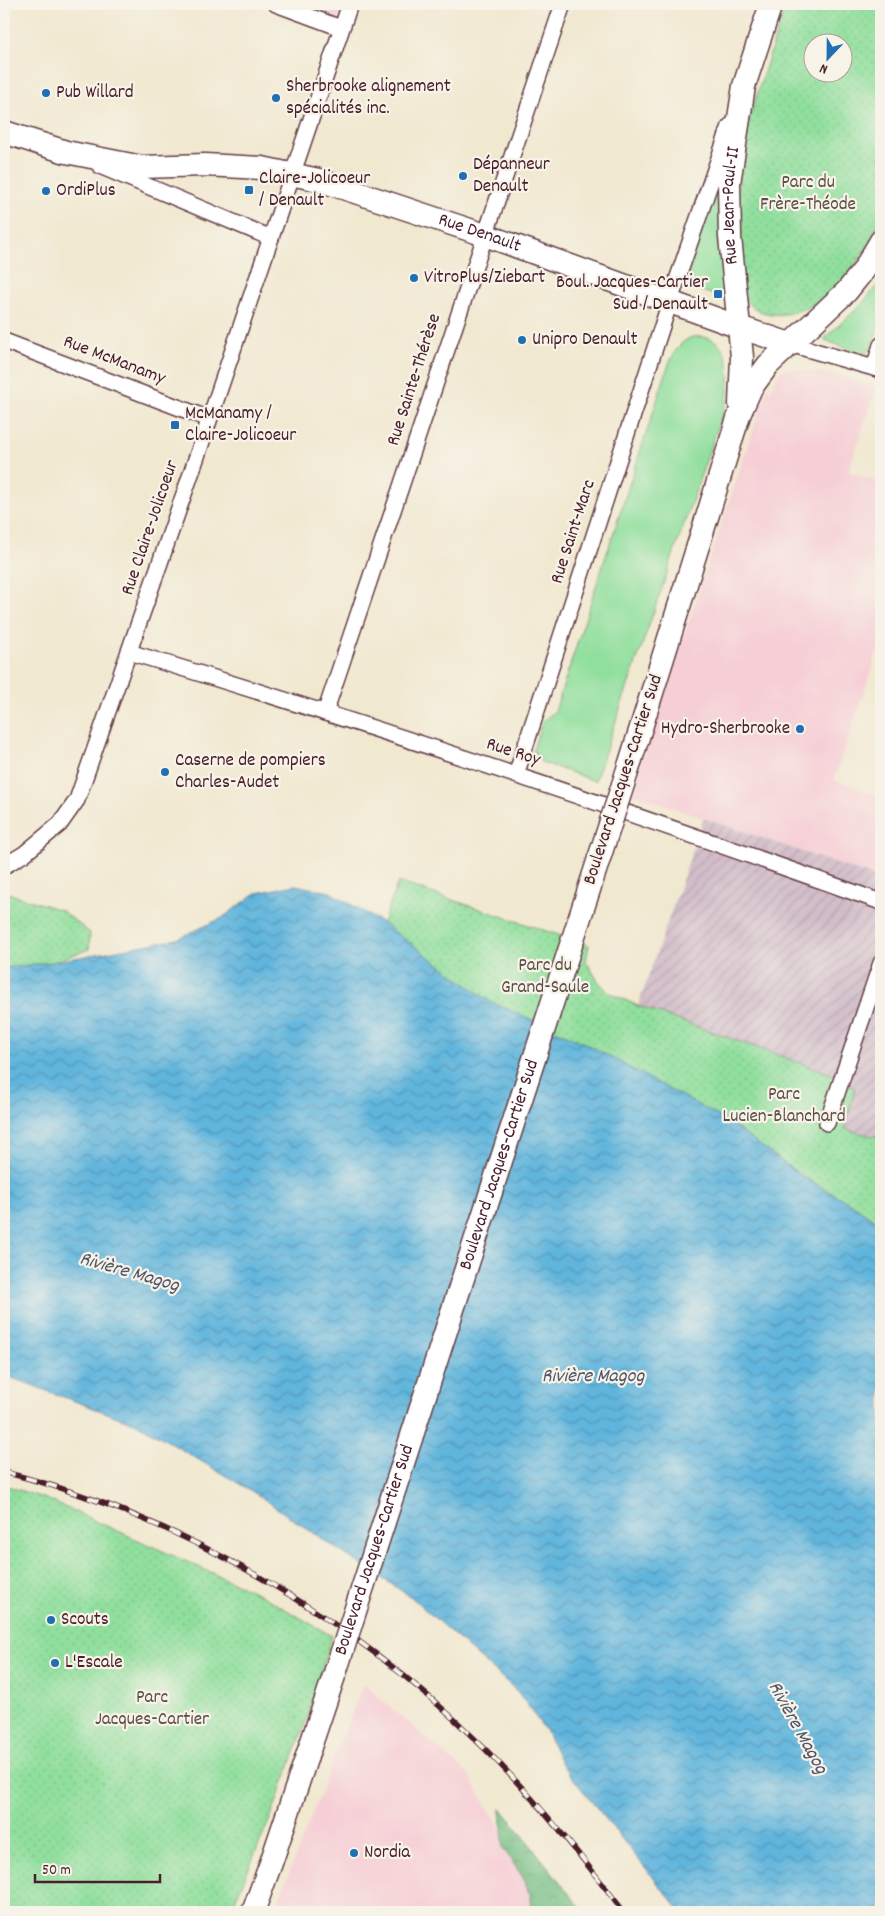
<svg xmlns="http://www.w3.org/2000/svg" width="885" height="1916" font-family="Dekko,sans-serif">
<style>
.built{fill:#f6cfd6}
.industrial{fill:url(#industrial-furrows)}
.grass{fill:#90df9d;stroke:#6d7f64}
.forest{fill:url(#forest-crowns);stroke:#5f6e58}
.park{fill:url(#park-dots);stroke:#6d7f64;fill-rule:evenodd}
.water{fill:url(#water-waves);stroke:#556a84}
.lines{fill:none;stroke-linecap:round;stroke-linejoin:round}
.street-casing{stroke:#633d44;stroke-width:18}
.secondary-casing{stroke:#633d44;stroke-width:25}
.street{stroke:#fff;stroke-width:15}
.secondary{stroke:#fff;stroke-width:22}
.rail-casing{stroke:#4a1f2b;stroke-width:5.5}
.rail{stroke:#f7f3e8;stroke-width:4;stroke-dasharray:11;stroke-linecap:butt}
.secondary-bridge-casing{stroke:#633d44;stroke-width:25;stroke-linecap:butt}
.secondary-bridge{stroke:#fff;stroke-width:22}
.poi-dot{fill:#1f6fb2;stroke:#f7f3e8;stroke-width:2}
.labels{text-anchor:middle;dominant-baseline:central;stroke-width:4.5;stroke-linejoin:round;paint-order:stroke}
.poi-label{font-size:19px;fill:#4a1f2b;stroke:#f7f3e8;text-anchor:start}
.park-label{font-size:19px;fill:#5c4f48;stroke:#f7f3e8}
.street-label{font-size:19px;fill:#4a1f2b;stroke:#f7f3e8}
.water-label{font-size:20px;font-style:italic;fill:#525469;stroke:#f7f3e8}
</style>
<defs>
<pattern id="industrial-furrows" width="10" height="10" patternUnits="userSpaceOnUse" patternTransform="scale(1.25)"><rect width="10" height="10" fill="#d1bdc9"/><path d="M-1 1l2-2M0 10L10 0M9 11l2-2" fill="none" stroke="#b5a2ad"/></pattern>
<pattern id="forest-crowns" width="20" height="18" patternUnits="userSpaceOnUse" patternTransform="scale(1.25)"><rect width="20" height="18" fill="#74be84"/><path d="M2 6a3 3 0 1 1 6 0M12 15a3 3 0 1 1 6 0" fill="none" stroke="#619a6c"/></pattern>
<pattern id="park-dots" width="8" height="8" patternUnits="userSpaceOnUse" patternTransform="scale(1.25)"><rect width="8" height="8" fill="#90df9d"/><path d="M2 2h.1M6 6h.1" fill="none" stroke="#7ebf87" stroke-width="1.8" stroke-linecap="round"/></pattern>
<pattern id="water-waves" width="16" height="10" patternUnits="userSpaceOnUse" patternTransform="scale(1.25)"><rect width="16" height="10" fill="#60b5dd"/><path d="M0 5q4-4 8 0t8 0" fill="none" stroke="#5193b3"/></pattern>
</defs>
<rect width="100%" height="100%" fill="#f7f3e8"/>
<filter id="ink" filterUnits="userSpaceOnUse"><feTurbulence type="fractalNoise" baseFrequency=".02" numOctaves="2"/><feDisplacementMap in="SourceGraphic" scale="10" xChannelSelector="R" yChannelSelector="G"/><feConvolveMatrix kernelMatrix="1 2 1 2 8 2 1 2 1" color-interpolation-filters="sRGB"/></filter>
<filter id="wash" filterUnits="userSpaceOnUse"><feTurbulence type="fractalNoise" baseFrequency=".0096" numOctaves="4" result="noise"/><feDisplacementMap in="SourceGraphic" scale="20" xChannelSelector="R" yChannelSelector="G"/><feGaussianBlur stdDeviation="1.12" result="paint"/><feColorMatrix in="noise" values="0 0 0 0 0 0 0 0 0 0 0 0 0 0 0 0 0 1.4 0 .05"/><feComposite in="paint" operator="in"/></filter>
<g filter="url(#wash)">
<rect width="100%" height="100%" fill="#f1e8d0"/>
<g class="built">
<path d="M276,4h74l-9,24z"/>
<path d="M789,368l50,8 37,12 -28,84 33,11v158l-47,139 47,17v82l-250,-86 136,-404 3,2 6,-13 6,-8z"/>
<path d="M363,1684l105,90 71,120 -2,18h-263z"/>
</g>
<path class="industrial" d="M704,818l177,61v258l-14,-2 -40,-12 -189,-117z"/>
<g class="grass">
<path d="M721,179l6,121 -33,-12 -6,-6v-9l29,-89z"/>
<path d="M881,281v39l-11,30 -4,3 -5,1 -36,-14v-2l35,-32z"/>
<path d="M692,337c5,0 11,-1 16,1 25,7 22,42 19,62l-132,381 -54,-19 -8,-12 9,-28 13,-11 115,-350c6,-11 10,-19 22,-24z"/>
</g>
<path class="forest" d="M501,1808l83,104h-52l-1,-15 -9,-21 -19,-28z"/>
<g class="park">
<path d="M786,4h95c0,52 0,104 0,156 0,15 3,45 -1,57 -10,34 -44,82 -79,93 -20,7 -41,7 -56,-10l-11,-90 16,-94zM812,42h30v30h-30z"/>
<path d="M398,882l191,63 -3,16 12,20 10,11 30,14 205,72 -2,5 14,5 -10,41 22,6 14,2v87l-28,-19 -51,-29 -80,-58 -138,-75 -95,-42 -106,-78z"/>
<path d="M4,892l57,18 29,23 -1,16 -36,13 -49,6z"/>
<path d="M4,1485l42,14 213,95 73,42 -27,89 -33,89 -42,98h-226z"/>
</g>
<path class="water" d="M295,885l35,7 53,31 106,78 95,42 138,75 80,58 51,29 28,19v688h-200l-118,-146 -16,-33 -29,-41 -107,-95 -71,-46 -87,-59 -111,-66 -138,-51v-407l49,-6 124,-23 45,-21 34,-25z"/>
</g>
<g filter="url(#ink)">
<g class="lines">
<g class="street-casing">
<g id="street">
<path d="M276,4l65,24"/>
<path d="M100,166l171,72"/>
<path d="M4,341l205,78"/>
<path d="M790,344l91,26"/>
<path d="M874,368l7,-23"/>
<path d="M129,652c253,76 504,161 752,250"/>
<path d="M325,713l238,-709"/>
<path d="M516,775l162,-498 52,-151"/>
<path d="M4,866l20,-12 36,-30 17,-24 115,-329 158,-467"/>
<path d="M827,1123l54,-160"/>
</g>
</g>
<g class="secondary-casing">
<g id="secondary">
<path id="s1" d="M4,132l62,20 76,15 63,-2 57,3 57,12 166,55 254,92 51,17"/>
<path id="s2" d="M740,404l2,-47 -12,-120 -1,-54 15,-97 27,-82"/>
<path d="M629,766l110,-351 12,-27 17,-23 79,-74 16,-20 18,-30"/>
<path d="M253,1912l18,-49 65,-193"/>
</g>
</g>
<use href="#street" class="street"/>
<use href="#secondary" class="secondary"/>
<g class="rail-casing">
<path id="rail" d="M4,1472c175,44 351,147 478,274 52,51 98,108 142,166"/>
</g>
<use href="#rail" class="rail"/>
<g class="secondary-bridge-casing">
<g id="secondary-bridge">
<path id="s3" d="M336,1670l293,-904"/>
</g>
</g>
<use href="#secondary-bridge" class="secondary-bridge"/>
</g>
</g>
<g class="poi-dot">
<circle cx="46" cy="93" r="5"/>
<circle cx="276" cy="98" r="5"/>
<circle cx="463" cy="176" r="5"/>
<rect x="244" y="185" width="10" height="10" rx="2.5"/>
<circle cx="46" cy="191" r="5"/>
<circle cx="414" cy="278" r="5"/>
<rect x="713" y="289" width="10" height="10" rx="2.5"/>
<circle cx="522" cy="340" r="5"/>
<rect x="170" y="420" width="10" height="10" rx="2.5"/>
<circle cx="800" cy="729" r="5"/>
<circle cx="165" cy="772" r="5"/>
<circle cx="51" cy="1620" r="5"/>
<circle cx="55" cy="1663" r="5"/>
<circle cx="354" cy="1853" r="5"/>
</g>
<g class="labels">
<g class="poi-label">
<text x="286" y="87">Sherbrooke alignement<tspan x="286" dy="22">spécialités inc.</tspan></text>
<text x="56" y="93">Pub Willard</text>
<text x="473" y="165">Dépanneur<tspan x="473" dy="22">Denault</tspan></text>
<text x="259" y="179">Claire-Jolicoeur<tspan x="259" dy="22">/ Denault</tspan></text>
<text x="56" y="191">OrdiPlus</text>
<text x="424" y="278">VitroPlus/Ziebart</text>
<text x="708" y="283" text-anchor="end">Boul. Jacques-Cartier<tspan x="708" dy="22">Sud / Denault</tspan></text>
<text x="532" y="340">Unipro Denault</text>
<text x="185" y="414">McManamy /<tspan x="185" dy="22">Claire-Jolicoeur</tspan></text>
<text x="790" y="729" text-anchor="end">Hydro-Sherbrooke</text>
<text x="175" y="761">Caserne de pompiers<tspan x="175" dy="22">Charles-Audet</tspan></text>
<text x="61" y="1620">Scouts</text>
<text x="65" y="1663">L'Escale</text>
<text x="364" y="1853">Nordia</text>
</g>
<g class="park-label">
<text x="808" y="183">Parc du<tspan x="808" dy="22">Frère-Théode</tspan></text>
<text x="545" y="966">Parc du<tspan x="545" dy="22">Grand-Saule</tspan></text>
<text x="784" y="1095">Parc<tspan x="784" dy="22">Lucien-Blanchard</tspan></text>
<text x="152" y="1698">Parc<tspan x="152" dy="22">Jacques-Cartier</tspan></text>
</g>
<g class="street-label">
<text stroke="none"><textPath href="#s2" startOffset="199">Rue Jean-Paul-II</textPath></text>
<text stroke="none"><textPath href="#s1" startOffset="490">Rue Denault</textPath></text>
<text transform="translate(114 361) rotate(21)">Rue McManamy</text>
<text transform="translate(415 380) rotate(-72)">Rue Sainte-Thérèse</text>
<text transform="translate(151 528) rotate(-71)">Rue Claire-Jolicoeur</text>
<text transform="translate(574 532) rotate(-72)">Rue Saint-Marc</text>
<text transform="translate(513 753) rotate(18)">Rue Roy</text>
<text transform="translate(624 780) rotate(-72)">Boulevard Jacques-Cartier Sud</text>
<text stroke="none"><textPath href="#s3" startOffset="531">Boulevard Jacques-Cartier Sud</textPath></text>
<text stroke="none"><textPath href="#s3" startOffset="126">Boulevard Jacques-Cartier Sud</textPath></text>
</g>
<g class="water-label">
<text transform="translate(129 1273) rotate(16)">Rivière Magog</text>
<text x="593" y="1377">Rivière Magog</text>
<text transform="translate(797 1728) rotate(61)">Rivière Magog</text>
</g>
</g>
<rect width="885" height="1916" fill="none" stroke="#f7f3e8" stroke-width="20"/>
<g transform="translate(828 58) rotate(202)"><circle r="24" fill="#f7f3e8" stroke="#b29e9c"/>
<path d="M0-4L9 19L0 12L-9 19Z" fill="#1f6fb2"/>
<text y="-8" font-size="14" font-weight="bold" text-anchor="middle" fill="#4a1f2b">N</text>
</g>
<path d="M35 1874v8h125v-8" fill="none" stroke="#4a1f2b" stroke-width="2.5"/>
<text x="42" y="1874" font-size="15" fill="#4a1f2b" stroke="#f7f3e8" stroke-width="4" paint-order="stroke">50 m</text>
</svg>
